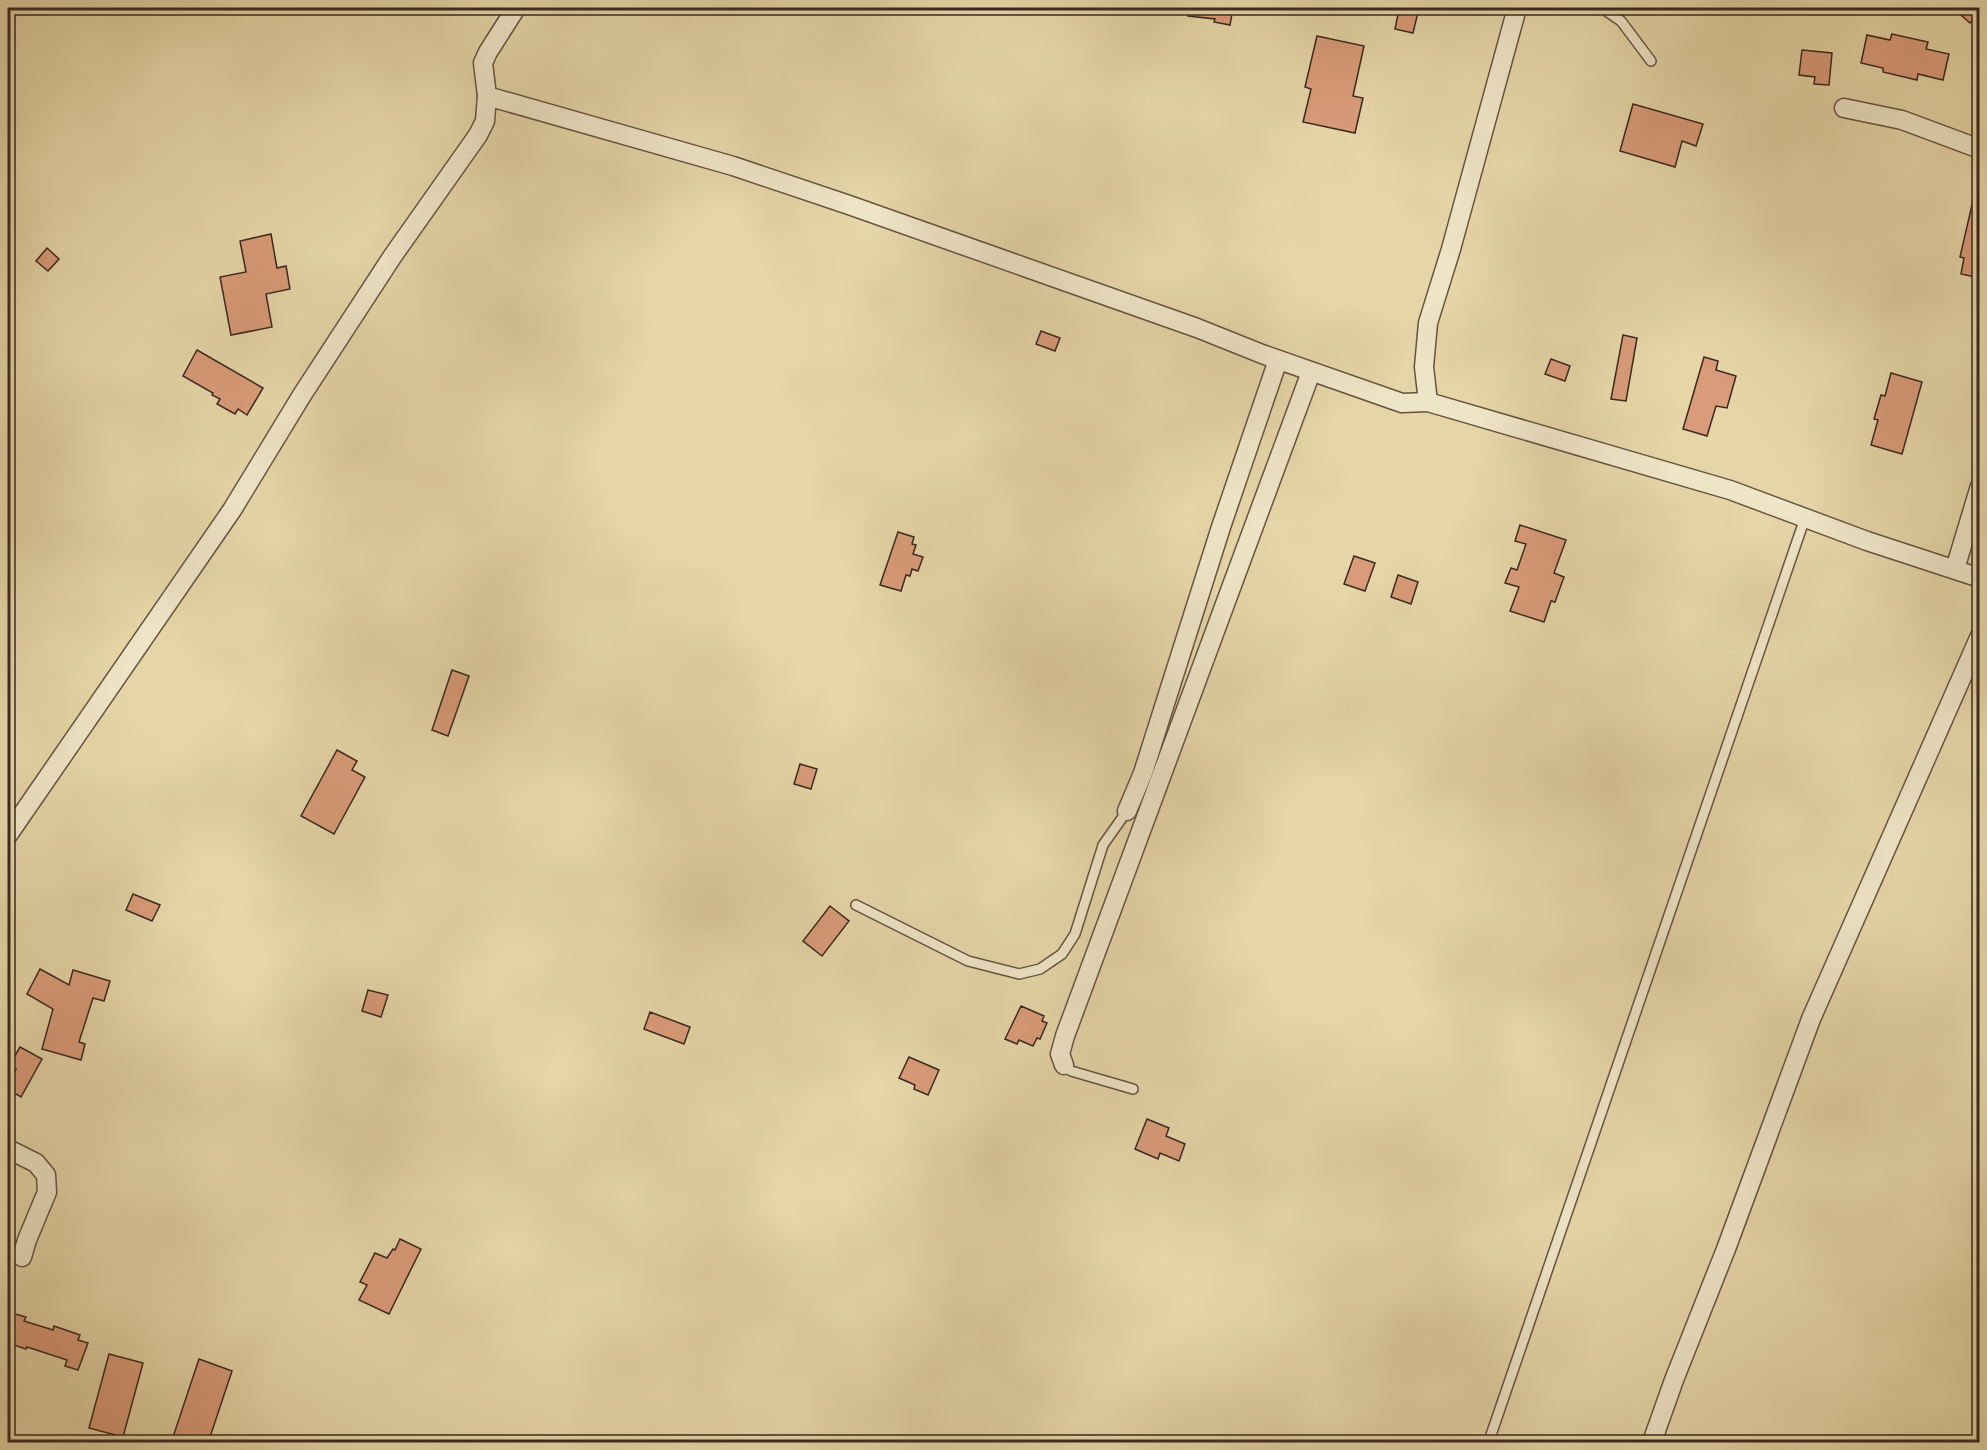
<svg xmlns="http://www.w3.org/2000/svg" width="1987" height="1450" font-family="'IM FELL DW Pica',serif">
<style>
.building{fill:#d99b79;stroke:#3a2921;stroke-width:1.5}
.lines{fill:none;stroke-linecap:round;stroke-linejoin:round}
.lane-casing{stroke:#655442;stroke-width:12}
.street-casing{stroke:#655442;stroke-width:21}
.lane{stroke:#eee4c6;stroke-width:9}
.street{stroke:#eee4c6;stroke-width:18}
</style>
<rect width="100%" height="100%" fill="#e5d5a7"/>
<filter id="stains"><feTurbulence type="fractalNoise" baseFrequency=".00333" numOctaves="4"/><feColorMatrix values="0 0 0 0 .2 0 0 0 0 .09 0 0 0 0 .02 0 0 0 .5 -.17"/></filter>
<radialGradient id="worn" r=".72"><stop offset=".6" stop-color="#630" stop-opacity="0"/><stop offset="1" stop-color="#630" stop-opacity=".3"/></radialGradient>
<g class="building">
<path d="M1189,8h44l-3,17 -16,-3 1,-3 -27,-3z"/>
<path d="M1403,8h16l-6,25 -18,-4 3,-15h3z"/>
<path d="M1953,8h27v4l-10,11z"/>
<path d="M1892,34l36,8 -2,7 23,5 -6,26 -25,-6 -1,6 -34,-8v-4l-22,-5 6,-28 23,5z"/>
<path d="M1317,36l47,10 -11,50 10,2 -8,35 -52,-11 8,-33 -6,-2z"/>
<path d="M1802,50l30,3 -3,32 -15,-1 1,-7 -16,-2z"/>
<path d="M1633,104l70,20 -7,22 -14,-5 -7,26 -55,-16z"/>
<path d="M1974,196l6,1v81l-19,-4 3,-16 -4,-1z"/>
<path d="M271,234l6,34 9,-2 4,23 -24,5 6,33 -41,8 -11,-58 26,-5 -6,-31z"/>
<path d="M47,248l12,11 -11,12 -12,-10z"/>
<path d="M1041,331l19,7 -5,13 -19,-7z"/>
<path d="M1623,335l14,3 -11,63 -15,-2z"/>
<path d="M197,350l66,38 -16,27 -9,-6 -3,5 -18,-10 3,-5 -8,-4 1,-2 -30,-17z"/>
<path d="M1704,357l14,4 -2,9 20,6 -9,32 -11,-2 -9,30 -24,-7z"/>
<path d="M1551,359l19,7 -5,15 -20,-7z"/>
<path d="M1891,373l31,9 -20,72 -31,-9 7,-25 -4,-1 7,-24 4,1z"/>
<path d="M1520,525l46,15 -12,33 10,4 -9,25 -4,-1 -7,21 -34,-11 9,-24 -14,-4 6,-15 6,2 9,-26 -11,-3z"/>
<path d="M898,532l16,5 -2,7 4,1 -3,9 10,3 -5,14 -6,-2 -2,7 -4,-1 -5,16 -21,-6z"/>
<path d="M1354,556l21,7 -10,28 -21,-7z"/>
<path d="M1398,575l20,7 -7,22 -20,-7z"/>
<path d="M452,670l17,6 -21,60 -16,-6z"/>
<path d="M337,750l20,11 -5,9 13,7 -31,57 -33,-18z"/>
<path d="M800,764l17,5 -6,20 -17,-5z"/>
<path d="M133,894l27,11 -8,16 -26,-11z"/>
<path d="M830,906l19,15 -27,35 -19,-15z"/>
<path d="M40,969l29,16 4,-15 37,11 -6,20 -11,-3 -14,44 6,2 -4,16 -39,-11 11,-40 -26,-15z"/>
<path d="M368,990l20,5 -7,22 -19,-6z"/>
<path d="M1021,1006l23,10 -2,5 5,2 -7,16 -3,-1 -4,8 -14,-6 -2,4 -12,-5z"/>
<path d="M650,1012l40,15 -6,17 -40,-15z"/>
<path d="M20,1047l22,12 -21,38 -13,-8v-4l8,-16 -7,-3z"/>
<path d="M909,1057l30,13 -11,25 -14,-6 1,-4 -16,-7z"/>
<path d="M1147,1119l22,9 -3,8 19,8 -6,17 -19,-8 -2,6 -23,-10z"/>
<path d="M400,1239l21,10 -32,65 -30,-14 8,-15 -7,-3 15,-29 12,5 6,-9 2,1z"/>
<path d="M8,1312l18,5 -2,4 29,9 1,-4 26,9 -2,5 10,3 -10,27 -13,-4 2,-6 -40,-13 -1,2 -18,-6z"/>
<path d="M109,1354l34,9 -20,74 -34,-9z"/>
<path d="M199,1359l33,12 -24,72h-37z"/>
</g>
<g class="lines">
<g class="lane-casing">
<g id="lane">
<path d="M1602,8l19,13 30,40"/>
<path d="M856,905l112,56 51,13 21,-5 22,-15 13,-20 28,-89 24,-34"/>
<path d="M1064,1065l7,6 62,18"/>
<path d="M1491,1435l314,-917"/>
</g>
</g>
<g class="street-casing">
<g id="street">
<path d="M1517,8l-66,241 -23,74 -4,44 4,35 302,88 137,51 113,37"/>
<path d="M487,96l246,70 116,39 348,123 65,26 140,49 26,-1"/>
<path d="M1844,108l58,12 78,29"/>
<path d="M1955,569l25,-83"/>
<path d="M1127,811l16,-38 78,-246 57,-167"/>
<path d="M8,835l224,-325 70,-115 90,-138 86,-122 7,-14 2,-25 -4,-33 5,-11 28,-44"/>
<path d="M1064,1065l-4,-11 5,-18 246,-664"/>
<path d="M8,1149l28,14 10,12 1,17 -20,48 -5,17"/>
<path d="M1652,1442l22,-62 52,-131 85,-230 169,-383"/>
</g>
</g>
<use href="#lane" class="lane"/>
<use href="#street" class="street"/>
</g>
<rect width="1987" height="1450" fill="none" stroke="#e5d5a7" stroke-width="30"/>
<rect x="9" y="9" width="1969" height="1432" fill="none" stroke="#3a2921" stroke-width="3"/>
<rect x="15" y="15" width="1957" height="1420" fill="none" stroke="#3a2921" stroke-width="1.5"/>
<rect width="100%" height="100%" filter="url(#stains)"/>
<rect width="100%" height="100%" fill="url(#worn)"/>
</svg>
